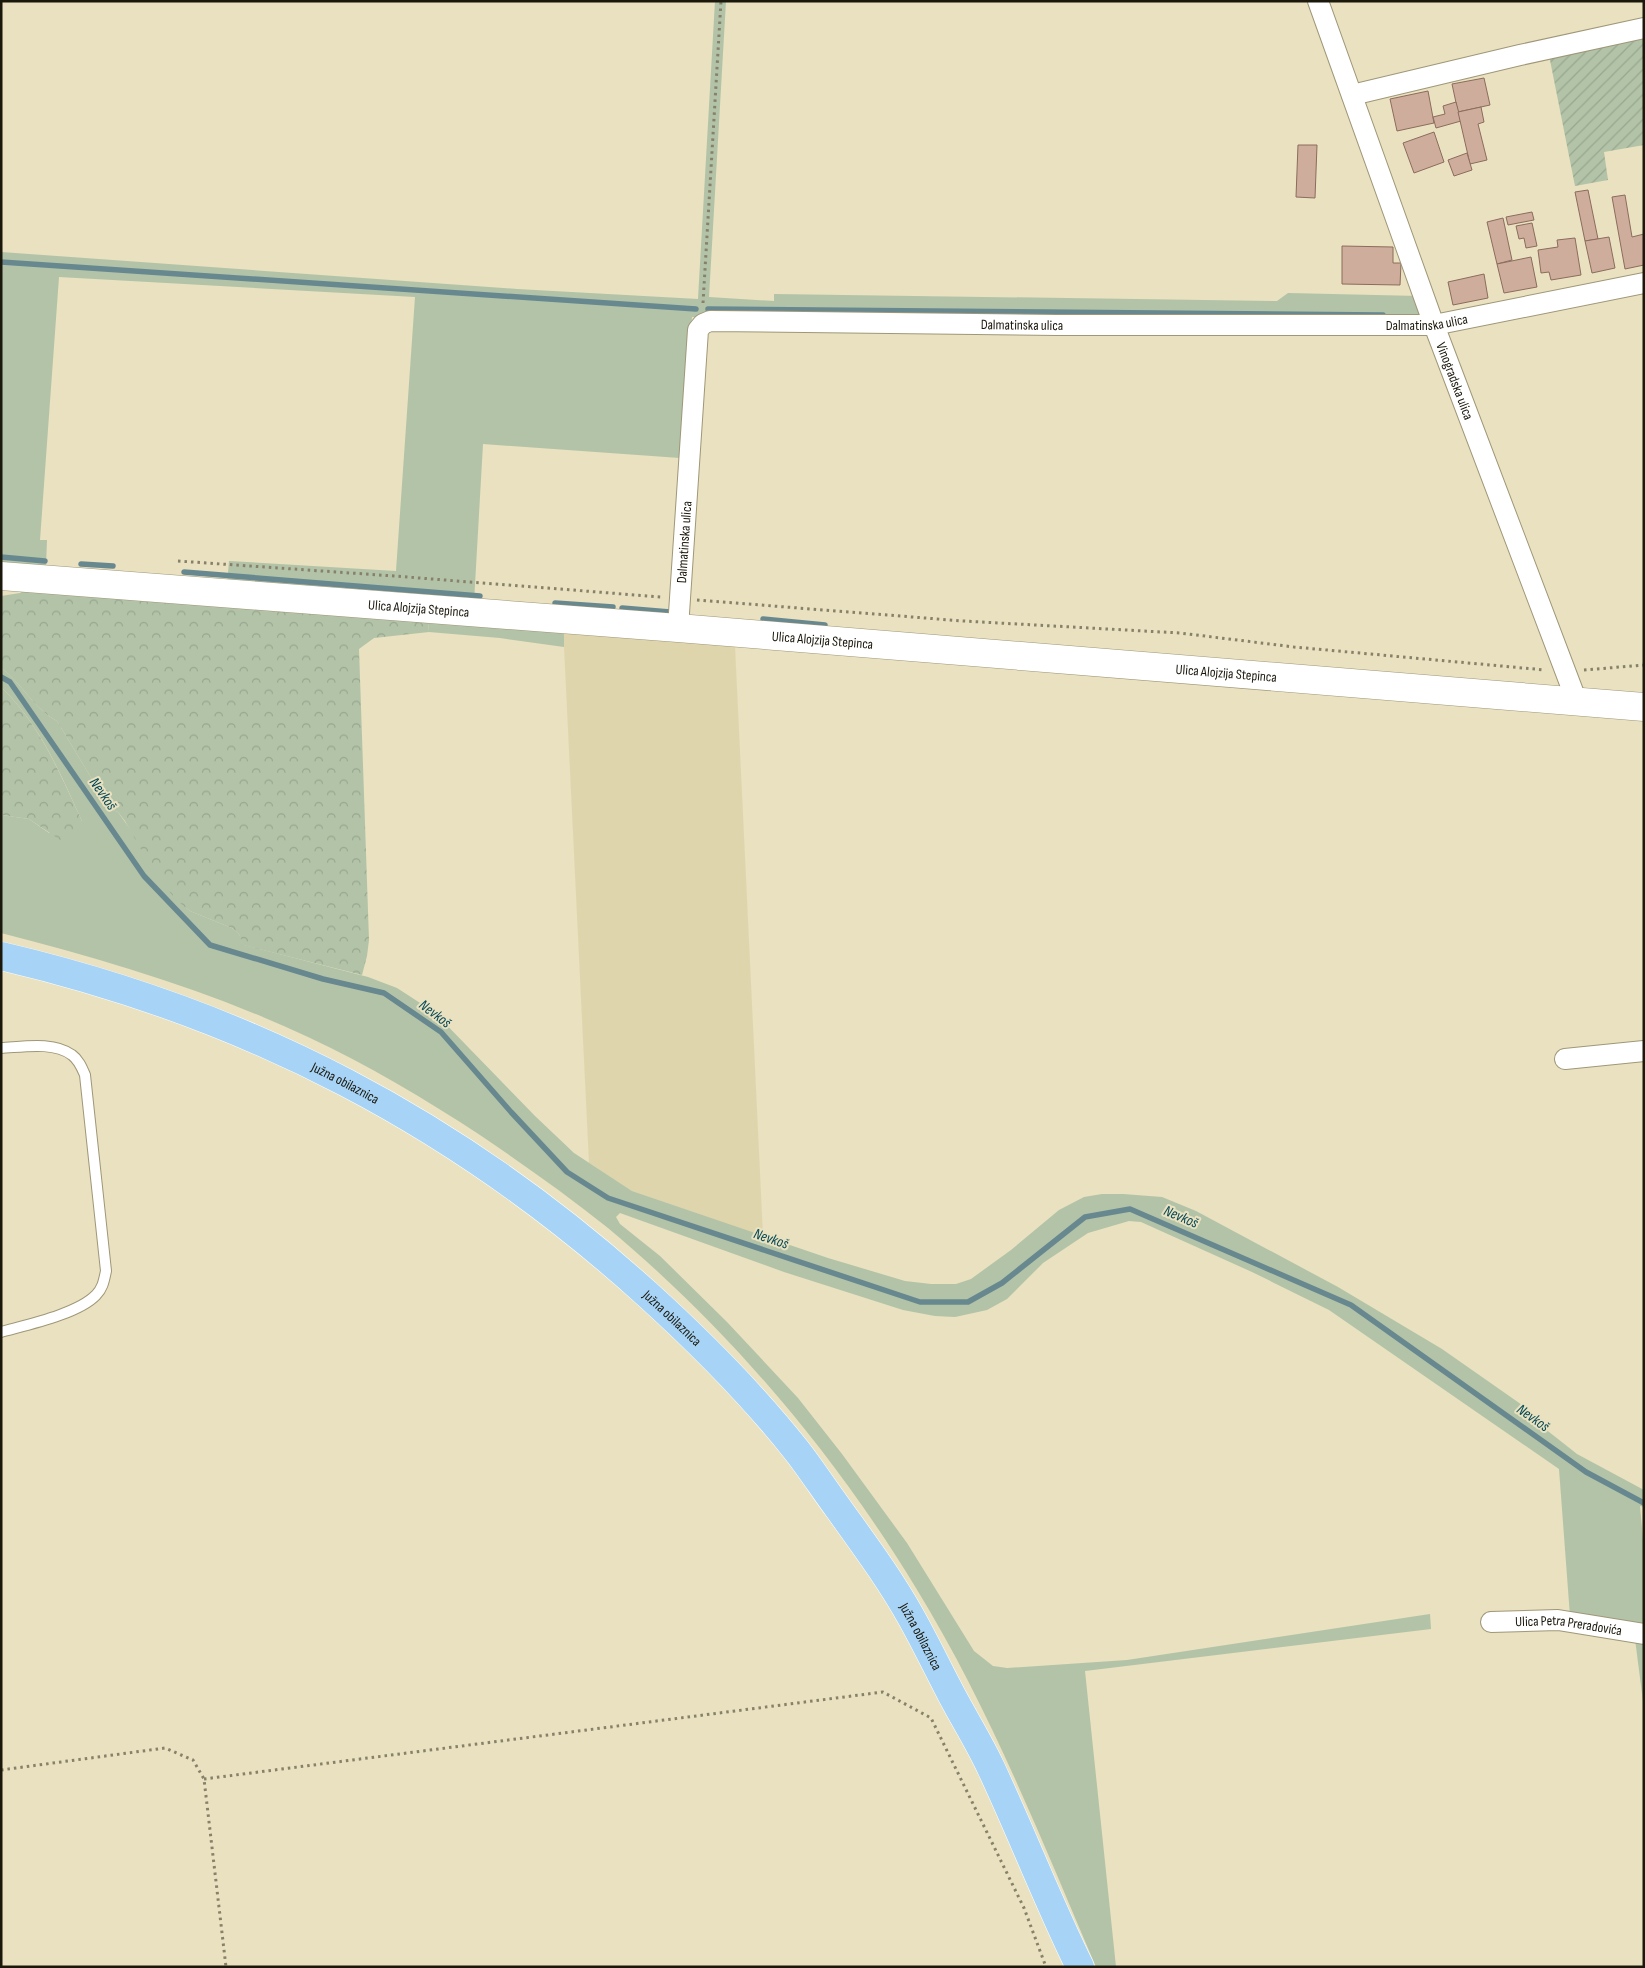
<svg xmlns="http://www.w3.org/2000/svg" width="1645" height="1968" font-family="'Sofia Sans Condensed',sans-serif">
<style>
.built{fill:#dfd5ac}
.grass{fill:#b2c3a8}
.forest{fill:url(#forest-crowns)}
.garden{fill:url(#garden-furrows)}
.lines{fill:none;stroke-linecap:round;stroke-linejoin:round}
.stream{stroke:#68888f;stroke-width:5.5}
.building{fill:#cfad9d;stroke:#8b6c5d}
.lane-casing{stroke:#9f9778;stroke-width:12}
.street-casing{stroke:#9f9778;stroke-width:22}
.secondary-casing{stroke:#9f9778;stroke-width:29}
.primary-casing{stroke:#fff;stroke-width:29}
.path{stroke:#87816a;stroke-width:3;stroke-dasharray:2.5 4;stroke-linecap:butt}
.lane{stroke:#fff;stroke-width:10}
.street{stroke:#fff;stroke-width:20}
.secondary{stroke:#fff;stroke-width:28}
.primary{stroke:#a7d4f6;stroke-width:28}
.labels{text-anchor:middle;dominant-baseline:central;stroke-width:4;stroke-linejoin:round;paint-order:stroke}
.street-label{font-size:14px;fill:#1a170b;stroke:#e9e1bf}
.water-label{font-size:15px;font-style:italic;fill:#044959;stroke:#e9e1bf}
</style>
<defs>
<pattern id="forest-crowns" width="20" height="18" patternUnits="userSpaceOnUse" patternTransform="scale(1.25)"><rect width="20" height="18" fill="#b2c3a8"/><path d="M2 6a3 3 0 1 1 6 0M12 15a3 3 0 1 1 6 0" fill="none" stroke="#98a78f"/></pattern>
<pattern id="garden-furrows" width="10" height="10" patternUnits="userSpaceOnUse" patternTransform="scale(1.25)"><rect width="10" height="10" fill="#b2c3a8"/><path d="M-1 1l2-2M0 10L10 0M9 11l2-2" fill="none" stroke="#98a78f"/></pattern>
</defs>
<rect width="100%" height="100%" fill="#e9e1bf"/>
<path class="built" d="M564,631l171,15 28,590 -131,-45 -43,-28 -25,-516z"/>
<g class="grass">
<path d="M715,1h11l-17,296 65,4v-7l503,7 11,-8 131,3 5,20 -306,1 -328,-5 -1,7 -97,-2 -12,141 -197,-14 -9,158 -247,-17 2,-24 167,10 19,-274 -356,-20 -19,263h7l-1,26h-45v-314l516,37 181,10z"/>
<path d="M428,622l136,9v16l-64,-9 -71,-6z"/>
<path d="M1,668c21,15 33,41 56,53l53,88 8,3 66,94 6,5 42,17 7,6 5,11 124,32 29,11 37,24 101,104 39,37 58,38 196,67 77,23 26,3h25l15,-5 40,-29 48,-40 25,-13 18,-3h21l39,3 34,14 142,76 104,62 90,63 12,16 33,26 67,36v17l-4,-1 4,45v76l-74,-11 -11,-147 -230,-159 -77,-38 -111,-50 -12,-1 -41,12 -45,30 -36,36 -20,11 -32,7 -20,-1 -32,-6 -119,-38 -164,-59 -4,4 4,7 40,32 67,66 71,76 44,56 65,89 67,108 19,15 14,2 120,-8 303,-46 1,15 -346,42 31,296h-20c-55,-129 -107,-260 -180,-379 -82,-135 -187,-259 -308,-360 -41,-33 -84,-63 -128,-93 -55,-36 -112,-70 -172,-98 -98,-46 -202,-77 -307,-104v-118l28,4 20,14 33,-12c-22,-48 -42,-97 -81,-134z"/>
<path d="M1644,1637v72l-9,-70z"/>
</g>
<g class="forest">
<path d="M27,588l401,34 1,10 -55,6 -15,11 10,291 -2,16 -5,19 -119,-30 -4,-11 -7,-6 -42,-17c-30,-22 -47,-59 -65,-90l-7,-9 -8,-3 -53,-88c-23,-12 -35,-38 -56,-53v-72l19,-3z"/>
<path d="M1,687c39,37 59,87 81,134l-10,19 -6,4 -37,-25 -28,-4z"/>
</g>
<path class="garden" d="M1644,33v112l-40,7 4,28 -33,6 -26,-131z"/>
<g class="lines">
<g class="stream">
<path d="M1,262l695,47"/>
<path d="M708,309l675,6"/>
<path d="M1,557l44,4"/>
<path d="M81,564l32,2"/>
<path d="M184,572l296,24"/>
<path d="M555,603l58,4"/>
<path d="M622,608l48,4"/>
<path d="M763,619l62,6"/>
<path d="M1,677l9,5 134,194 66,69 113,34 61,14 57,39 70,80 56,60 41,26 312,104h48l34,-19 83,-66 45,-8 221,96 235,167 58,31"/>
</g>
</g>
<g class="building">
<path d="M1484,78l6,27 -32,7 -6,-28z"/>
<path d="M1428,91l6,32 -37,8 -7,-32z"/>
<path d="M1456,102l5,19 -25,7 -3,-11 12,-3 -2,-8z"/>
<path d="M1481,107l3,15 -6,2 9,36 -17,4 -12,-52z"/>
<path d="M1434,132l10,30 -30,11 -11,-30z"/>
<path d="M1298,145h19l-2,53 -19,-1z"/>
<path d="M1467,153l5,17 -18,6 -6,-16z"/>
<path d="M1588,190l10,49 -13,2 -10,-49z"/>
<path d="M1625,195l7,42 12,-3v31l-19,4 -13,-72z"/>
<path d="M1532,212l2,8 -26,5 -2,-8z"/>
<path d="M1503,218l9,42 -15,4 -10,-42z"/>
<path d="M1532,223l5,23 -11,2 -2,-10 -5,1 -3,-13z"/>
<path d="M1609,237l6,31 -23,5 -7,-32z"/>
<path d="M1575,238l6,37 -30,5 -2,-8 -8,1 -3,-23 20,-3 -1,-7z"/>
<path d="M1342,246l51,1v16h8l-1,22 -58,-1z"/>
<path d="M1531,257l6,30 -33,6 -7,-29z"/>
<path d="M1484,274l4,24 -35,7 -5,-23z"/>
</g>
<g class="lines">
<g class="lane-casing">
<path id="lane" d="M1,1048c21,-1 53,-7 71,7 7,5 10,13 13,20l21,196c-2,9 -3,17 -10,24 -18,19 -70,30 -95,37"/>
</g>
<g class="street-casing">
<g id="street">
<path id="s1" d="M1318,1l116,324 143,377"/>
<path d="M1352,95l168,-40 124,-27"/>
<path id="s2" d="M678,628l20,-298 5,-6 7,-3 347,4h377l210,-42"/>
<path d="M1565,1059l79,-8"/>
<path id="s3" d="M1491,1622l67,-2 86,14"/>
</g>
</g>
<g class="secondary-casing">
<g id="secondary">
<path id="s4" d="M1,576l677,52 966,79"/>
</g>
</g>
<g class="primary-casing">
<g id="primary">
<path id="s5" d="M1,956c248,58 457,167 646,338 53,48 105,100 150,157 14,18 27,38 41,57 25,35 52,71 73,109 13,23 24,46 36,69 14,28 31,54 44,82 31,66 57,134 89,199"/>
</g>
</g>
<g class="path">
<path d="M703,303l18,-302"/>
<path d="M178,561l216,15 267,21"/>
<path d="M697,600l266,21 217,12 114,14 251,23"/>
<path d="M1584,670l60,-5"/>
<path d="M1,1770l164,-22 28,12 11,19 22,188"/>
<path d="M204,1779l679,-87 48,26 93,190 22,59"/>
</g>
<use href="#lane" class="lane"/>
<use href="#street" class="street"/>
<use href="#secondary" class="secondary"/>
<use href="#primary" class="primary"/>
</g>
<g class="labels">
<g class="street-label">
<text stroke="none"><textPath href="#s2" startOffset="1031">Dalmatinska ulica</textPath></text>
<text stroke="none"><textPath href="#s2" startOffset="626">Dalmatinska ulica</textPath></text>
<text stroke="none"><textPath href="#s1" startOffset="404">Vinogradska ulica</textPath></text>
<text stroke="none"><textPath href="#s2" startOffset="86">Dalmatinska ulica</textPath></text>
<text stroke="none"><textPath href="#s4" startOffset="419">Ulica Alojzija Stepinca</textPath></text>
<text stroke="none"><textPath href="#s4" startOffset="824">Ulica Alojzija Stepinca</textPath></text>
<text stroke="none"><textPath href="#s4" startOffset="1229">Ulica Alojzija Stepinca</textPath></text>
<text stroke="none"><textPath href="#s5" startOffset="368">Južna obilaznica</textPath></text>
<text stroke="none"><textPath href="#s5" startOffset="772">Južna obilaznica</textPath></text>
<text stroke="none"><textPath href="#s3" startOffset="78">Ulica Petra Preradovića</textPath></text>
<text stroke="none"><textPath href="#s5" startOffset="1178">Južna obilaznica</textPath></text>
</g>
<g class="water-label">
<text transform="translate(103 794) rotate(55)">Nevkoš</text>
<text transform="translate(435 1014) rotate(37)">Nevkoš</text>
<text transform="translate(1181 1217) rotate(23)">Nevkoš</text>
<text transform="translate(771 1239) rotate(19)">Nevkoš</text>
<text transform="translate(1533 1418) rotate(35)">Nevkoš</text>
</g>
</g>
<rect width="1645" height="1968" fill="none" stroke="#1a170b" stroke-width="5"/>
</svg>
